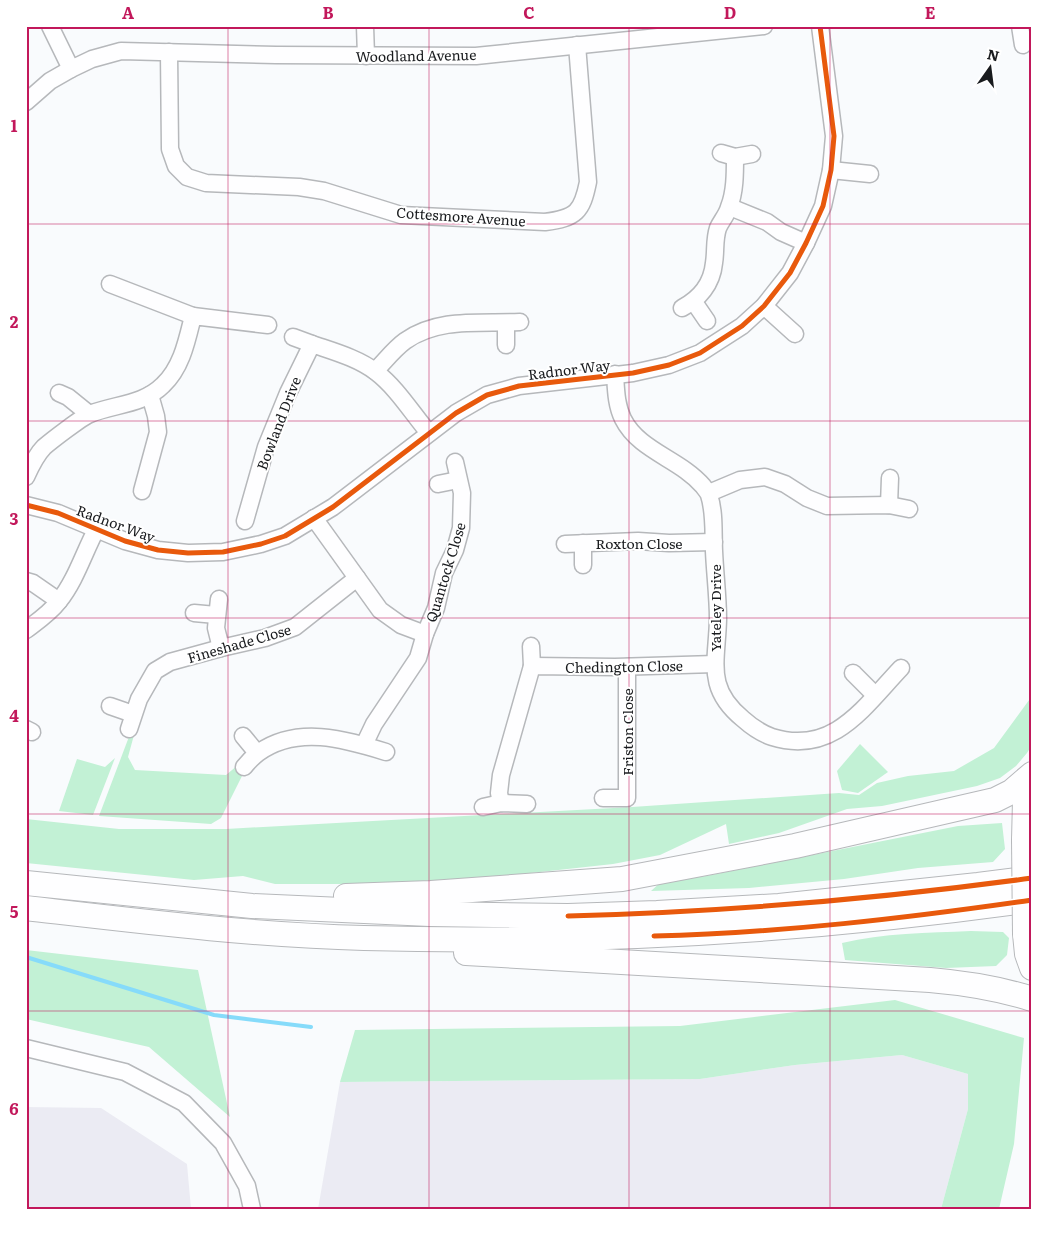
<svg xmlns="http://www.w3.org/2000/svg" width="1058" height="1235" font-family="Literata,serif">
<style>
.industrial{fill:#ebebf3}
.green{fill:#c2f1d5}
.lines{fill:none;stroke-linecap:round;stroke-linejoin:round}
.stream{stroke:#86dbfa;stroke-width:4}
.minor-casing{stroke:#b6b8bb;stroke-width:19}
.highway-casing{stroke:#b6b8bb;stroke-width:26}
.minor{stroke:#fefeff;stroke-width:16}
.highway{stroke:#fefeff;stroke-width:24}
.highway-bridge-casing{stroke:#b6b8bb;stroke-width:26;stroke-linecap:butt}
.highway-bridge{stroke:#fefeff;stroke-width:24}
.cycleway-casing{stroke:#fff;stroke-width:8}
.cycleway{stroke:#e8590c;stroke-width:5}
.grid{fill:none;stroke:#c2185b;stroke-width:1;stroke-opacity:0.55}
.labels{text-anchor:middle;dominant-baseline:central;stroke-width:4;stroke-linejoin:round;paint-order:stroke}
.street-label{font-size:14px;fill:#191b1e;stroke:#fff}
.neatline{fill:none;stroke:#c2185b;stroke-width:2}
.grid-label{font-size:16px;text-anchor:middle;font-weight:bold;fill:#c2185b}
</style>
<rect width="100%" height="100%" fill="#f9fbfd"/>
<g class="industrial">
<path d="M902,1055l66,19v35l-27,100h-623l22,-127 360,-3 95,-14z"/>
<path d="M26,1107l75,1 86,56 4,45h-165z"/>
</g>
<g class="green">
<path d="M1032,696v49l-5,8 -11,13 -16,12 -23,8 -95,20 -35,3 -68,24 -50,11 -3,-20 -66,31 -47,9 -118,13 -135,7h-85l-32,-8 -49,4 -168,-17v-44l93,10h107l406,-22 207,-14 20,2 18,-12 31,-7 46,-5 40,-23z"/>
<path d="M130,734l4,1 -6,22 7,13 91,5 12,-10 6,7 -23,46 -10,6 -112,-8z"/>
<path d="M860,744l28,28 -30,21 -16,-3 -5,-19z"/>
<path d="M115,758l-22,57 -34,-4 18,-52 28,8z"/>
<path d="M1002,823l3,26 -12,13 -75,6 -74,11 -95,9 -98,3 11,-10 44,-5 252,-50z"/>
<path d="M971,931l32,1 6,6 -2,17 -11,11 -50,2 -101,-8 -3,-17c41,-10 86,-10 129,-12z"/>
<path d="M26,950l172,20 32,147 -81,-70 -123,-28z"/>
<path d="M895,1000l129,38 -10,106 -15,65h-58l27,-100v-35l-66,-19 -107,10 -95,14 -360,3 15,-52 325,-4z"/>
</g>
<g class="lines">
<path class="stream" d="M26,957l188,58 97,12"/>
<g class="minor-casing">
<g id="minor">
<path d="M50,26l21,43"/>
<path d="M365,26l1,30"/>
<path d="M1020,26l3,19"/>
<path d="M169,52l1,97 6,17 11,11 19,6 93,4 25,4 77,24 144,7c31,-4 37,-10 43,-40l-11,-137"/>
<path d="M26,102l24,-21 21,-12 21,-10 29,-8 155,4 200,1 288,-30"/>
<path d="M721,153l14,4 17,-3"/>
<path d="M831,170l39,4"/>
<path d="M730,207l37,15 14,10 25,11"/>
<path d="M110,284l83,32"/>
<path d="M694,302l13,19"/>
<path d="M764,306l31,28"/>
<path d="M682,308c17,-9 30,-24 32,-45 2,-12 0,-23 4,-35 3,-7 9,-13 11,-21 6,-15 6,-33 6,-50"/>
<path d="M506,323v22"/>
<path d="M293,337l19,7"/>
<path d="M375,371c10,-10 19,-22 30,-30 34,-24 76,-17 115,-19"/>
<path d="M615,374c1,15 1,31 8,45 16,32 57,40 80,67 2,3 5,6 6,9 6,18 4,38 5,56 1,23 4,46 4,68 -1,43 -13,69 25,100 9,8 17,14 29,18 61,19 92,-30 129,-69"/>
<path d="M59,393l9,4 21,17"/>
<path d="M26,477c4,-9 11,-23 18,-30 7,-6 38,-30 46,-33 25,-10 53,-9 73,-29 19,-18 24,-45 30,-69l75,9"/>
<path d="M438,484l20,-4"/>
<path d="M142,491l16,-59 -2,-16 -6,-21"/>
<path d="M709,493l31,-13 25,-3 20,7 22,14 20,8 62,-1 20,4"/>
<path d="M26,505l32,8 67,28 33,9 30,3 35,-1 38,-8 24,-8 48,-29 123,-94 31,-18 32,-9 114,-13 36,-8 31,-12 42,-27 22,-20 26,-33 16,-30 17,-37 8,-36 3,-34 -14,-110"/>
<path d="M889,505l1,-27"/>
<path d="M314,518l66,92 21,15 24,9"/>
<path d="M245,521l21,-74 22,-54 24,-49c20,7 46,14 64,28 21,16 36,41 53,61"/>
<path d="M583,543v22"/>
<path d="M565,544l73,-3 31,2 45,-1"/>
<path d="M26,581l7,2 26,18"/>
<path d="M219,599l-3,29 5,20"/>
<path d="M194,613l22,2"/>
<path d="M26,630c12,-9 24,-17 33,-29 17,-21 25,-49 38,-73"/>
<path d="M531,646l1,20"/>
<path d="M853,673l22,22"/>
<path d="M110,706l23,8"/>
<path d="M26,729l6,3"/>
<path d="M129,729l10,-30 16,-28 15,-9 51,-14 44,-10 30,-11 62,-49"/>
<path d="M243,736l14,17"/>
<path d="M364,745l10,-21 44,-66 7,-24 11,-26 8,-35 11,-23 6,-22 1,-35 -7,-31"/>
<path d="M244,767c4,-5 9,-10 14,-14 39,-28 86,-14 128,-1"/>
<path d="M603,798h24v-131"/>
<path d="M501,803l-2,-10 2,-18 31,-109 83,1 100,-3"/>
<path d="M483,807l18,-4 26,1"/>
<path d="M26,1048l99,24 59,31 39,40 24,43 5,23"/>
</g>
</g>
<g class="highway-casing">
<g id="highway">
<path d="M1024,840l1,-40 4,-22"/>
<path d="M26,883l226,23 178,8 138,2 89,-3 122,-7 199,-21 54,-7"/>
<path d="M346,896l85,-3 191,-14 173,-33 200,-46 16,-8 21,-18"/>
<path d="M26,908c113,13 225,27 338,30 224,6 447,-7 668,-38"/>
<path d="M1025,934l2,20 5,14"/>
<path d="M466,953l464,27c35,3 68,8 102,19"/>
</g>
</g>
<use href="#minor" class="minor"/>
<use href="#highway" class="highway"/>
<g class="highway-bridge-casing">
<path id="highway-bridge" d="M1024,840l1,94"/>
</g>
<use href="#highway-bridge" class="highway-bridge"/>
<g class="cycleway-casing">
<g id="cycleway">
<path d="M26,505l32,8 67,28 33,9 30,3 35,-1 38,-8 24,-8 48,-29 123,-94 31,-18 32,-9 114,-13 36,-8 31,-12 42,-27 22,-20 26,-33 16,-30 17,-37 8,-36 3,-34 -14,-110"/>
<path d="M568,916c155,-4 310,-17 464,-38"/>
<path d="M654,936c126,-3 253,-18 378,-36"/>
</g>
</g>
<use href="#cycleway" class="cycleway"/>
</g>
<path class="grid" d="M228,26v1183M429,26v1183M629,26v1183M830,26v1183M26,224h1006M26,421h1006M26,618h1006M26,814h1006M26,1011h1006"/>
<g class="labels">
<g class="street-label">
<text transform="translate(416 55) rotate(-1)">Woodland Avenue</text>
<text transform="translate(461 216) rotate(4)">Cottesmore Avenue</text>
<text transform="translate(569 369) rotate(-7)">Radnor Way</text>
<text transform="translate(278 423) rotate(-69)">Bowland Drive</text>
<text transform="translate(116 523) rotate(20)">Radnor Way</text>
<text x="639" y="543">Roxton Close</text>
<text transform="translate(445 572) rotate(-73)">Quantock Close</text>
<text transform="translate(715 608) rotate(-90)">Yateley Drive</text>
<text transform="translate(239 643) rotate(-16)">Fineshade Close</text>
<text transform="translate(624 666) rotate(-1)">Chedington Close</text>
<text transform="translate(627 732) rotate(-90)">Friston Close</text>
</g>
</g>
<rect width="1058" height="1235" fill="none" stroke="#ffffff" stroke-width="55"/>
<g transform="translate(990 68) rotate(14)" stroke="#ffffff" stroke-width="4" paint-order="stroke">
<path d="M0-4L9 19L0 12L-9 19Z" fill="#191b1e"/>
<text y="-8" font-size="14" font-weight="bold" text-anchor="middle" fill="#191b1e">N</text>
</g>
<rect x="28" y="28" width="1002" height="1180" class="neatline"/>
<g class="grid-label">
<text x="128" y="19">A</text>
<text x="328" y="19">B</text>
<text x="529" y="19">C</text>
<text x="730" y="19">D</text>
<text x="930" y="19">E</text>
<text x="14" y="132">1</text>
<text x="14" y="328">2</text>
<text x="14" y="525">3</text>
<text x="14" y="722">4</text>
<text x="14" y="918">5</text>
<text x="14" y="1115">6</text>
</g>
</svg>
